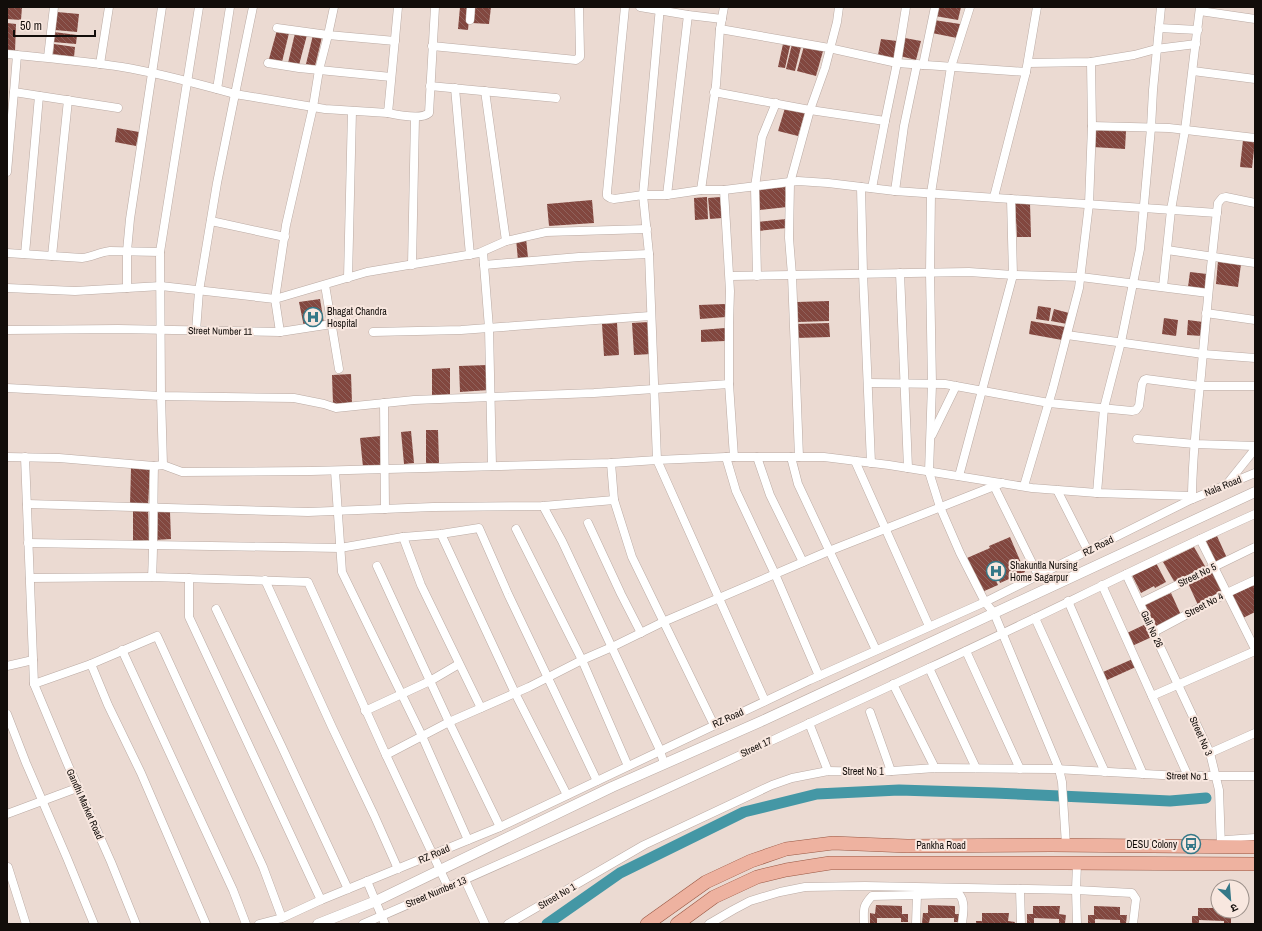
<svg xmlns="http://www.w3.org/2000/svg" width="1262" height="931" font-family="'Archivo Narrow','Noto Sans Devanagari',sans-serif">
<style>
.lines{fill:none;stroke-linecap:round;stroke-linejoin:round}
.canal{stroke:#4497a5;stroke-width:11}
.building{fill:url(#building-back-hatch)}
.pedestrian-casing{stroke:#baaaa3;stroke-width:7}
.minor-casing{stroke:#baaaa3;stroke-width:9}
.tertiary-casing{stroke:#baaaa3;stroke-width:11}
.primary-casing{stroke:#995743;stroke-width:14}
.pedestrian{stroke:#fff;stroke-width:6}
.minor{stroke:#fff;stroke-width:8}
.tertiary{stroke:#fff;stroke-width:10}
.primary{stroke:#eeb2a0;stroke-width:13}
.labels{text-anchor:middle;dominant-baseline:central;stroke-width:4;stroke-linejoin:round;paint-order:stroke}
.poi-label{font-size:10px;fill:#120d0a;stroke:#f8e7df;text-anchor:start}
.street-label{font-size:10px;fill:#120d0a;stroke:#f8e7df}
</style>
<defs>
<pattern id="building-back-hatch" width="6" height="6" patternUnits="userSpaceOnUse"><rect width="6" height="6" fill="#82473f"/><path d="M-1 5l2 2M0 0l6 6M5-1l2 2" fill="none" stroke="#90635d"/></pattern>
</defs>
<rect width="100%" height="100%" fill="#ebdad2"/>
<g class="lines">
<path class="canal" d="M547,924l73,-51 124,-61 73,-18 82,-4 95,3 176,8 36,-3"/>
</g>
<g class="building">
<path d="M7,7h15l-1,13 -14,-1z"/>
<path d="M460,7h10l-2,23 -10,-1z"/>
<path d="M474,7h17l-2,17 -17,-1z"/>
<path d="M937,7h24l-3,13 -23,-4z"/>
<path d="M57,12l22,2 -2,18 -22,-2z"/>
<path d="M934,20l26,4 -3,14 -25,-5z"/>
<path d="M7,23l9,1 -1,28 -8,-1z"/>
<path d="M277,30l12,3 -7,29 -13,-3z"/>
<path d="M54,32l23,3 -1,9 -23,-2z"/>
<path d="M295,33l12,2 -8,30 -11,-2z"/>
<path d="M313,35l9,2 -7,29 -9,-2z"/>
<path d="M905,38l16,3 -5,19 -16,-4z"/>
<path d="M881,39l16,2 -3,17 -16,-3z"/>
<path d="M54,44l21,3 -1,10 -21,-3z"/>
<path d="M783,44l7,2 -5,22 -7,-1z"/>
<path d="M792,44l9,3 -6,24 -9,-2z"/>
<path d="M804,46l19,5 -7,25 -19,-5z"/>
<path d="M785,108l20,5 -7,23 -20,-5z"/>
<path d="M117,128l22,4 -3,14 -21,-4z"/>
<path d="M1095,128l31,3 -1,18 -32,-2z"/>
<path d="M1243,140l12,1 -3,27 -12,-1z"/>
<path d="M785,187l2,20 -27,3 -2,-21z"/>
<path d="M707,197l1,22 -13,1 -1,-22z"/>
<path d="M720,197l2,21 -12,1 -2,-21z"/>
<path d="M592,200l2,23 -45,3 -2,-22z"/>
<path d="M1015,203h15l1,34h-14z"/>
<path d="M786,219l1,9 -29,3 -1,-9z"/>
<path d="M526,238l2,20 -10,2 -2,-21z"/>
<path d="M1218,261l23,3 -3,23 -22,-3z"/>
<path d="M1190,272l17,2 -2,15 -17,-2z"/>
<path d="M320,299l4,24 -20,4 -5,-25z"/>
<path d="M829,301v20l-31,1 -1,-20z"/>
<path d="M725,304l1,13 -26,2 -1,-14z"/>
<path d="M1038,306l13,2 -2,13 -13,-2z"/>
<path d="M1054,309l15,4 -2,11 -16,-3z"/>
<path d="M1164,318l14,2 -2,16 -14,-2z"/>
<path d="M1188,320l15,2 -1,14 -15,-1z"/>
<path d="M1031,321l34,6 -3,13 -33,-6z"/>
<path d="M649,322l2,32 -17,1 -2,-32z"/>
<path d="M617,323l2,32 -15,1 -2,-32z"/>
<path d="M829,323l1,14 -34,1v-14z"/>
<path d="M725,328v13l-24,1v-12z"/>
<path d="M488,365l1,25 -29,2 -1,-26z"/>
<path d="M450,368v29h-18v-28z"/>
<path d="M351,374l1,29 -19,1 -1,-29z"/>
<path d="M426,430h12l1,33h-13z"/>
<path d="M411,431l3,32 -10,1 -3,-32z"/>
<path d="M381,436l2,29 -20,2 -3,-29z"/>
<path d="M131,468h19l-2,38 -18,-1z"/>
<path d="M133,510h15l1,30 -16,1z"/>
<path d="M154,512h16l1,27 -16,1z"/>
<path d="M1217,536l10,22 -11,5 -10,-22z"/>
<path d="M1010,537l15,35 -25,11 -5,-13 -3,1 6,14 -16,7 -15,-34 23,-10 -1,-2z"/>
<path d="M1194,547l12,21 -31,15 -12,-21z"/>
<path d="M1155,561l11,21 -11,6 -1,-2 -13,7 -10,-20z"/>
<path d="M1212,569l11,24 -25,12 -11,-24z"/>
<path d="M1253,585l2,3v24l-12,6 -11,-23z"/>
<path d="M1171,593l10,22 -27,13 -11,-23z"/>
<path d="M1148,623l6,13 -22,10 -5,-13z"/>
<path d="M1135,658l3,8 -31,14 -4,-8z"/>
<path d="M876,905l26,1v8h6v8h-7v-4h-24v5h-7v-10l5,1z"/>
<path d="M928,905l27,1v8h6v8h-7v-4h-24l-1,5h-7l1,-10h5z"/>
<path d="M1033,906h27l-1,8 7,1 -1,8h-6v-4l-25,-1v6l-7,-1v-9h6z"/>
<path d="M1094,906l26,1v8h7l-1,8h-6v-3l-25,-1v5h-7v-9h6z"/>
<path d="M1198,908h20v3h6v5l7,1v7h-7v-3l-25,-1v4h-7v-8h6z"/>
<path d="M982,913h27l-1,8 7,1 -1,2h-38v-3h6z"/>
</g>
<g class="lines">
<g class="pedestrian-casing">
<path id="pedestrian" d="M1226,839l29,-2"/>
</g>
<g class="minor-casing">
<g id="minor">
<path d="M334,7l-6,28 67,6"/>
<path d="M625,7l-18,185v4l3,2 4,1 29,-4 17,-188"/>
<path d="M640,7l48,8 34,4"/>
<path d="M970,7l-19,60 -20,126 -1,80 2,111 -3,88 11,35 20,46 25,49 9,11 65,156 3,13 4,63"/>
<path d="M1200,11l55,8"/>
<path d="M470,20l1,-13"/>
<path d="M277,28l51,7 -9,35 -6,37 -27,118 -11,74 5,33"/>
<path d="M1159,28l39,2"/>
<path d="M720,29l109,19 68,15 9,-56"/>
<path d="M432,46l144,14 4,-3v-4l-1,-46"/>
<path d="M7,54c38,4 77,7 115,13 38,6 76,17 113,27l18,-87"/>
<path d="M17,55l-3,37 104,16"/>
<path d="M48,57l6,-50"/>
<path d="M1091,62l1,64"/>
<path d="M268,63l31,5 92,9"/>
<path d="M1028,63l63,-1 43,-7 22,-6 40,-5"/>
<path d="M100,64l9,-57"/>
<path d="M923,65l12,-58"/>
<path d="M1193,71l62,8"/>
<path d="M430,86l126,12"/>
<path d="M455,88l15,167"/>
<path d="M217,89l13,-82"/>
<path d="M485,91l21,150"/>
<path d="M714,92l96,18 75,11 12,-58 129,9"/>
<path d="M388,113c10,2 33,7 41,0l6,-106"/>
<path d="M7,172l7,-80"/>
<path d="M861,187l2,86 8,190"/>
<path d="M872,188l13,-67"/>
<path d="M701,190l15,-105 4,-56 4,-22"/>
<path d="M895,191l9,-65 13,-62"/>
<path d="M667,195l21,-180"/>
<path d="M994,197l32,-125 11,-65"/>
<path d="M211,221l74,16"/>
<path d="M1167,250l88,13"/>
<path d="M160,252l39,-245"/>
<path d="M483,252l6,76 3,138"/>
<path d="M7,253l75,5c10,-1 18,-6 28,-7l50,1 1,144 133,2 30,6 12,4 78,-8 180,-7 135,-9v-60l1,-33 -6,-101"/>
<path d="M25,254l14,-158"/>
<path d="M52,256l16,-156"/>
<path d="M412,265l3,-148"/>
<path d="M484,265l95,-8 70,-3"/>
<path d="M900,273l8,195"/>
<path d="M730,276l239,-4 44,3 68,2 127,16"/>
<path d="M757,276l-2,-89 7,-50 14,-34"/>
<path d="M348,278l4,-167"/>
<path d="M325,285l14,84"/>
<path d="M1163,287l8,-77 14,-80 15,-123"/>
<path d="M7,288l68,3 86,-5 114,13 92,-27 112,-19 27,-12 40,-9 101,-3"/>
<path d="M127,288v-37l3,-32 32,-212"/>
<path d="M1206,313l49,7"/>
<path d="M7,330l111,-1 162,3 52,-8"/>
<path d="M196,331l3,-40 18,-108 18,-89 90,15 63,4 10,-106"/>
<path d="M373,332l88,-2 189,-14"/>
<path d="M1067,335l136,19 52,4"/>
<path d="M868,383l77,1 104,19 83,8 4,-1 3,-4 3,-22 2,-4 2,-1 54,7h55"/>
<path d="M729,384l5,73"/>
<path d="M7,388l154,8 2,69"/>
<path d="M384,403l1,106"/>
<path d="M932,435l24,-49"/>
<path d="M1137,439l58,5 60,2"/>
<path d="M7,457l52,1 95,8 9,-1 19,7 129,-1 300,-8 46,-3 69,-3h98l65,8 143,23 65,5 95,3"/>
<path d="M25,457l9,227 34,81 43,97 25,62"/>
<path d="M726,457l10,34 39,83 44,102"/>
<path d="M757,457l13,38 33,67"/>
<path d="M791,457l7,27 78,166"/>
<path d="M799,457l-7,-182 -3,-37 1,-55 20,-73 15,-42 12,-46 2,-15"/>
<path d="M855,461l74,165"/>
<path d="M611,463l3,37 18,57 82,168"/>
<path d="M335,471l7,101 80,164 46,104"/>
<path d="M959,476l54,-201 -2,-76"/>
<path d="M1227,484l28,-35"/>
<path d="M994,486l44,89"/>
<path d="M1024,486l29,-98 26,-100 10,-84 3,-78 77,2 86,10"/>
<path d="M1057,490l31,61"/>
<path d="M1097,493l7,-85 17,-66 19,-93 11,-121 2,-38 8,-83"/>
<path d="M1192,499c0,-41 5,-83 9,-124 5,-57 10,-115 17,-172l4,-5 4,-1 29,6"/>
<path d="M27,504l281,8 125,-5 110,-1 71,-6"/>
<path d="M543,506l19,35 98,209 4,14"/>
<path d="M588,523l33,71 20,39"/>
<path d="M516,529l66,131 46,106"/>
<path d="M441,534l74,159 52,102"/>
<path d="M403,537l18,48 60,123"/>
<path d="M1200,539l55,110"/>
<path d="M28,543l312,5 63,-11 38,-3 38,-6 29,66 89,187"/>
<path d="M377,566l72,156 51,105"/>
<path d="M1126,574l84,179 9,37 2,57"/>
<path d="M152,577c2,-37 1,-74 2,-111"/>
<path d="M30,578l122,-1 156,5 78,173 63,-33 80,-35 53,-27 30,-13 51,-25 166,-71 173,-68"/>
<path d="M189,578v39l132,283"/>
<path d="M265,580l67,147 42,88 24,54"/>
<path d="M1102,585l86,191"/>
<path d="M1068,601l75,173"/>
<path d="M1140,603l115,-56"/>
<path d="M216,609l65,136 67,144"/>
<path d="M1035,618l70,154"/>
<path d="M1154,632l73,-39 28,-13"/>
<path d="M122,650l111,240 13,34"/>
<path d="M966,651l54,118"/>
<path d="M91,664l66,-28 106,231 19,51"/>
<path d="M7,666l26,-6"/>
<path d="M929,668l47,100"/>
<path d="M34,684l57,-20 17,41 33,68 65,151"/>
<path d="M893,684l42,84"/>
<path d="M1152,696l103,-45"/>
<path d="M765,701l-108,-241 -8,-206 -6,-59h24l34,-5h23l74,-9 30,2 67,8 322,22"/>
<path d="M365,711l65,-30 29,-17"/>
<path d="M870,712l21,59"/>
<path d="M7,714l19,49 41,95 27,66"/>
<path d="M809,723l19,48"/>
<path d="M1210,753l45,-20"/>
<path d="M386,755l62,132"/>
<path d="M7,814l70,-26"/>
<path d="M8,867l18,57"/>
<path d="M465,880l20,44"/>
<path d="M367,881l18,43"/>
<path d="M1020,889l1,35"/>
<path d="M259,924l23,-6 39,-18 179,-73 310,-147 175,-78 205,-102 65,-27"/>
<path d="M363,924c190,-82 378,-169 566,-256 109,-50 216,-105 326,-154"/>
<path d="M508,924l136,-79 128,-60 20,-7 36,-7 50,1 57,-4 121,1 124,7h75"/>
<path d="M709,924l24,-14 17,-9 30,-9 25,-5 60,-1 211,4 56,3 4,6 -3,25"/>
<path d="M864,924c0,-15 -2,-17 8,-28l87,-2c7,8 4,20 3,30"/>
<path d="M916,924l1,-29"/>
<path d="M1077,924l-1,-34 1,-27"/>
</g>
</g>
<g class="tertiary-casing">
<path id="tertiary" d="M318,924l58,-23 236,-114 152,-67 491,-228"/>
</g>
<g class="primary-casing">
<g id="primary">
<path d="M647,924l59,-42 45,-21 35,-12 47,-6 74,3 144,-1 204,2"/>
<path d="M677,924l37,-27 43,-20 29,-7 44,-7h233l192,1"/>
</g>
</g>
<use href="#pedestrian" class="pedestrian"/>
<use href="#minor" class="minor"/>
<use href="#tertiary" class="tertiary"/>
<use href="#primary" class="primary"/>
</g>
<defs>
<g id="hospital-ring" transform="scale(1)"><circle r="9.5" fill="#f8e7df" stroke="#357888" stroke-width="1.5"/><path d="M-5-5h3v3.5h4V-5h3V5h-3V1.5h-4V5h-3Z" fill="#357888"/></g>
<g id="bus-ring" transform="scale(1)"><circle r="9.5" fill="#f8e7df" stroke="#357888" stroke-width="1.5"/><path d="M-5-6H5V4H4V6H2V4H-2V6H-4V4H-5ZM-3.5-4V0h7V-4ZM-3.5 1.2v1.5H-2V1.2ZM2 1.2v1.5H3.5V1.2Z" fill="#357888"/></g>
</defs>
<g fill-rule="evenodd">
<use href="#hospital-ring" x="313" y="317"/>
<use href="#hospital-ring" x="996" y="571"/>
<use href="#bus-ring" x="1191" y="844"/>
</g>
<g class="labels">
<g class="poi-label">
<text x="327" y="311">Bhagat Chandra<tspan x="327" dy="12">Hospital</tspan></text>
<text x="1010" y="565">Shakuntla Nursing<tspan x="1010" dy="12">Home Sagarpur</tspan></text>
<text x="1177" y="844" text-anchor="end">DESU Colony</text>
</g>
<g class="street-label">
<text transform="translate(220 331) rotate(1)">Street Number 11</text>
<text transform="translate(1223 486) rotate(-22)">Nala Road</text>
<text transform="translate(1098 546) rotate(-27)">RZ Road</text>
<text transform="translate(1197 575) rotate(-26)">Street No 5</text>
<text transform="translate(1204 605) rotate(-28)">Street No 4</text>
<text transform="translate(1152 629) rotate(65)">Gali No 26</text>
<text transform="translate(728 718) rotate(-25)">RZ Road</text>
<text transform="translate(1201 736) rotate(66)">Street No 3</text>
<text transform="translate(756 747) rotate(-25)">Street 17</text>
<text x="863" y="771">Street No 1</text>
<text transform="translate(1187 776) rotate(1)">Street No 1</text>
<text transform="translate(85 804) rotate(66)">Gandhi Market Road</text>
<text x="941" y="845">Pankha Road</text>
<text transform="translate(434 854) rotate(-23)">RZ Road</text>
<text transform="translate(436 892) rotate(-23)">Street Number 13</text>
<text transform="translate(557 896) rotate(-30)">Street No 1</text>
</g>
</g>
<rect width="1262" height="931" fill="none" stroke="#120d0a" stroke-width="16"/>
<g transform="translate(1230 899) rotate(154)"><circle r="19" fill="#f8e7df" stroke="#9c908a"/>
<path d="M0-3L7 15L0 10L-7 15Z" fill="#357888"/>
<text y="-6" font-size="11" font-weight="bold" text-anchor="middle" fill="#120d0a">उ</text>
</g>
<path d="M14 30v6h81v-6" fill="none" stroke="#120d0a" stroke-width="2"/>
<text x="20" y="30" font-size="12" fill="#120d0a" stroke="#f8e7df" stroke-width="3" paint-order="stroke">50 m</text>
</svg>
